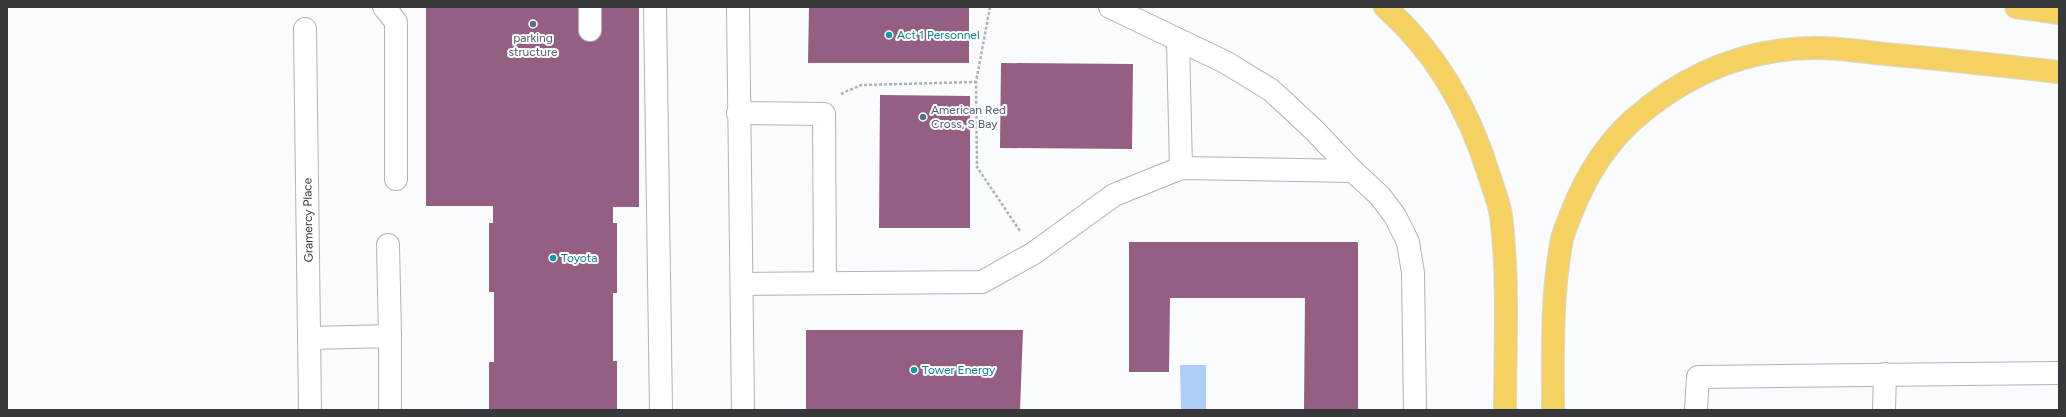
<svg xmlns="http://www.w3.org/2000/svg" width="2066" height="417" font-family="Figtree,sans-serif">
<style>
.water{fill:#afcef7}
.building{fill:#945f82}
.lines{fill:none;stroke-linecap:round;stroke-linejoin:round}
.minor-casing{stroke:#aeb3bd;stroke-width:24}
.highway-casing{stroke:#d7d7d8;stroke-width:24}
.path{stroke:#b0b1b4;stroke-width:2.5;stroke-dasharray:3 2;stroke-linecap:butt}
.minor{stroke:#fff;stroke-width:22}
.highway{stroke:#f5d161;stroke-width:22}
.service-dot{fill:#5c6f8a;stroke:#fff;stroke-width:1.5}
.culture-dot{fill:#0f9aa8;stroke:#fff;stroke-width:1.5}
.labels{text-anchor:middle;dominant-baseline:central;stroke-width:4;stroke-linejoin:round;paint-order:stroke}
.culture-label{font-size:12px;fill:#0d838f;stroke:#fff;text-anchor:start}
.service-label{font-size:12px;fill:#4e5e75;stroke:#fff}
.street-label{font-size:12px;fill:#36383c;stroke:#fff}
</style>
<rect width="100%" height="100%" fill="#fafbfd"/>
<path class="water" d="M1180,365h26v45h-25z"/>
<g class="building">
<path d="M426,7h213v200h-26v16h4v70h-4v68h4v49h-128v-48h5v-70h-5v-69h4v-17h-67z"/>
<path d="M809,7h160v56h-161z"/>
<path d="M1001,63l132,1 -1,85 -132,-1z"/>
<path d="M880,95l90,1v132h-91z"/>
<path d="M1129,242h229v168h-54l1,-112h-135l-1,74h-40z"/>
<path d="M806,330h217l-3,80h-214z"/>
</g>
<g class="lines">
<g class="minor-casing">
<g id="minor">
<path d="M384,7l12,15v157"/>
<path d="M590,7v23"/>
<path d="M655,7l6,403"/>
<path d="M738,7l5,403"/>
<path d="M1110,7l115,55 46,28 43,40 39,41"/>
<path d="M305,29l5,381"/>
<path d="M1178,41l3,127"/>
<path d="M738,113l86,1 1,169"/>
<path d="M388,245l2,91"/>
<path d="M742,284l240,-2 52,-29 80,-58 67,-27 172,3 27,25 15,20 13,26 5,31 2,137"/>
<path d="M310,338l80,-2v74"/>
<path d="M1696,410l2,-33 361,-4"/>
<path d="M1884,410l1,-36"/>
</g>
</g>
<g class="highway-casing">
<g id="highway">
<path d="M1385,7c51,45 84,103 104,168 4,13 10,27 12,41 8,64 4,129 4,194"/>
<path d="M2016,7l43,6"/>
<path d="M1553,410c0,-57 -2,-114 9,-171 2,-8 6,-17 9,-25 14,-36 33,-68 62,-94 51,-45 112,-71 180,-72 27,-1 56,5 83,7 55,5 109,11 163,17"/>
</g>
</g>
<g class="path">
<path d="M990,7l-14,75 1,85 43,64"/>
<path d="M841,94l20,-9 115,-3"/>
</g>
<use href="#minor" class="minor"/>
<use href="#highway" class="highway"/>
</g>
<g class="service-dot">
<circle cx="533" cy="24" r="4"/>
<circle cx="923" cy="117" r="4"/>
</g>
<g class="culture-dot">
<circle cx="889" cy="35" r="4"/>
<circle cx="553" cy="258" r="4"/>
<circle cx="914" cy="370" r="4"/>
</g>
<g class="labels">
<g class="culture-label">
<text x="897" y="35">Act 1 Personnel</text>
<text x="561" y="258">Toyota</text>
<text x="922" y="370">Tower Energy</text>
</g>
<g class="service-label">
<text x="533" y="38">parking<tspan x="533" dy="14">structure</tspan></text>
<text x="931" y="110" text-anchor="start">American Red<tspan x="931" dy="14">Cross, S Bay</tspan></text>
</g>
<g class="street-label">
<text transform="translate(308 220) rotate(-91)">Gramercy Place</text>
</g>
</g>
<rect width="2066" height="417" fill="none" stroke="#36383c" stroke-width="16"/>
</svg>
